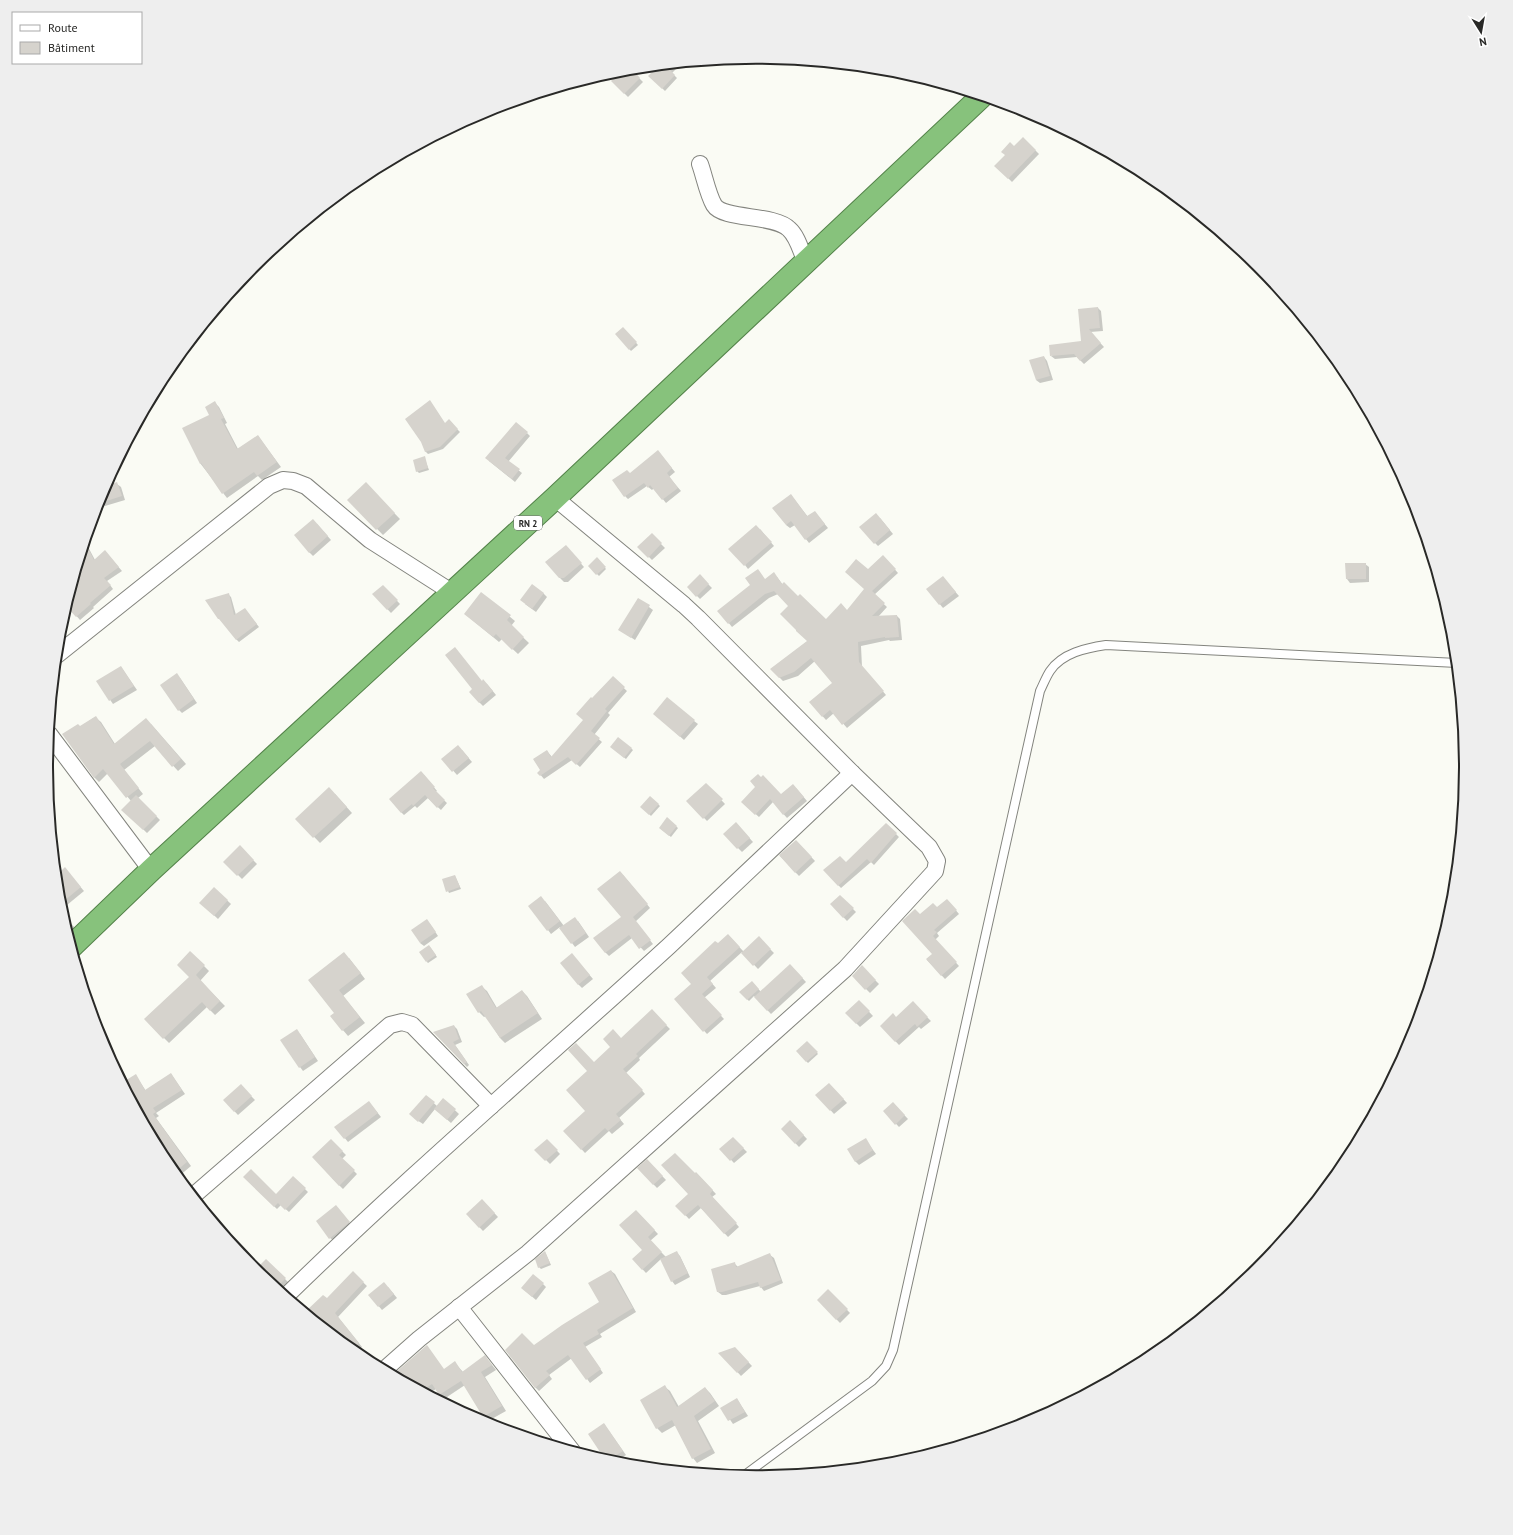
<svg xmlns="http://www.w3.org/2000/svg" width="1513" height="1535" font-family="'PT Sans',sans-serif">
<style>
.shadow{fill:#0003}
.building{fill:#d6d3cd}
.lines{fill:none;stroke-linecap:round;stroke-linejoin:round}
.service-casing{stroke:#83847e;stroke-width:10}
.minor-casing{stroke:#83847e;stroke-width:18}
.trunk-casing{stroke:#538249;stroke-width:24}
.service{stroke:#fff;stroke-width:8}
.minor{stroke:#fff;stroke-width:16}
.trunk{stroke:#87c27c;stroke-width:22}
.labels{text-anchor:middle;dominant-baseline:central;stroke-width:3.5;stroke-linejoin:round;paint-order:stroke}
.shield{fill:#fff;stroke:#696968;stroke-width:1}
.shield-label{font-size:9px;font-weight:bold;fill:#292927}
.rim{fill:none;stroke:#292927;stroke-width:2}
</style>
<rect width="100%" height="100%" fill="#fafbf4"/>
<g class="shadow">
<path d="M681,64l-9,9 5,5 -12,13 -15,-15 8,-9z"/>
<path d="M630,69l13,13 -15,15 -16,-16z"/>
<path d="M1023,138l16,16 -27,28 -16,-16z"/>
<path d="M1098,308l3,3 2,20 -13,1 14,15 -20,17 -7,-7 -22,2 -4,-3 31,-14z"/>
<path d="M623,328l15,17 -7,6 -15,-17z"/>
<path d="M1044,357l3,4 6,19 -13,3 -4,-3z"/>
<path d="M215,403l4,4 8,16 -2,1 13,25 20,-13 23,31 -19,13 -4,-4 -31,22 -27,-35 10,-47z"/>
<path d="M449,421l11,11 -17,17 -15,5 -3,-3z"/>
<path d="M139,422l2,6 -6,2z"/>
<path d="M527,433l3,3 -22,26 14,11 -7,9 -26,-21z"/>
<path d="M661,455l14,17 -6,5 12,14 -15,12 -12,-15 -2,2 -5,-4 -19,13 -3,-3 5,-22z"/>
<path d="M424,457l5,13 -10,3 -2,-2z"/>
<path d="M117,484l4,3 4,13 -20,6 -3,-3 -2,-8 4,-7z"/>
<path d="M366,484l34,35 -17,16 -34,-35z"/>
<path d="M794,499l14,18 10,-1 10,12 -19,15 -14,-18 -5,3 -4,-3z"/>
<path d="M880,518l13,16 -15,12 -3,-3z"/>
<path d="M317,524l14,16 -18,16 -4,-4z"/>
<path d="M760,529l14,17 -26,23 -3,-4z"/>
<path d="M652,535l13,13 -13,12 -13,-13z"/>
<path d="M86,543l9,17 13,-5 14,16 -15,10 6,8 -20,18 1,1 -14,12 -13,-15z"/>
<path d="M569,550l15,17 -16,15h-4l-4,-4z"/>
<path d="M883,556l15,17 -24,22 13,12 -9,10 19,-1 3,3 2,21 -12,1 -1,-1 -28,6 1,21 24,28 -39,33 -13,-15 -8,7 -16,-18 23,-19 -18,-22 -17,15 -15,5 -12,-12 37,-28 -18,-35 -12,-12 -9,4 -37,29 -13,-16 47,-31 11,-3 6,8 43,35 21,-9 18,-21 3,-20z"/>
<path d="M597,559l9,10 -7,7 -10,-10z"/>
<path d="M1365,564l4,3v15l-19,1 -3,-4z"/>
<path d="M700,576l12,12 -12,11 -12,-12z"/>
<path d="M946,581l13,15 -16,12 -16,-19z"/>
<path d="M383,586l17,18 -9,9 -17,-18z"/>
<path d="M481,593l34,28 -4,5 18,17 -11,11 -16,-15 -3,3 -34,-28z"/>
<path d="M543,593l4,4 -11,15 -11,-8z"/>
<path d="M228,594l3,3 5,18 11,-3 12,15 -20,15 -3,-3z"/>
<path d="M638,599l15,11 -18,30 -15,-10z"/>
<path d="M121,667l16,23 -24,14 -15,-22z"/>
<path d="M180,678l17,25 -15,10 -3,-3z"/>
<path d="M613,678l14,13 -19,22 2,2 -16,20 8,7 -22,25 -8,-7 -28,19 -5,-6 2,-3 6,-19 5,6 32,-37 8,-20z"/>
<path d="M482,682l5,2 9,11 -13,11 -4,-4z"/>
<path d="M95,717l6,5 14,22 36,-20 35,40 -8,7 -23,-25 -31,24 19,24 -5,4 22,22 -13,13 -24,-23 8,-9 -23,-28 -9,9 -5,-5 -14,-50z"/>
<path d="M658,717l36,4 4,3 -14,16z"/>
<path d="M619,739l14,11 -7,9 -15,-12z"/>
<path d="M462,750l10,12 -15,13 -14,-16z"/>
<path d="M424,775l13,16 -2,1 12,11 -6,7 -13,-12 -11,10 -2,-2 -11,9 -3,-3z"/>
<path d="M706,784l19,20 -18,17 -19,-20z"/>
<path d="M796,788l11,13 -20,17 -14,-16 -14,15 -17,-15 39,-7z"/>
<path d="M335,794l17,19 -32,30 -23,-24z"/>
<path d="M650,797l10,9 -9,10 -9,-9z"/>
<path d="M667,819l11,9 -7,9 -10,-8z"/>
<path d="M736,823l17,19 -11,10 -18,-18z"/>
<path d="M896,834l3,3 -25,28 -3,-3 -30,26 -16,-17 21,-7z"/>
<path d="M796,841l19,20 -16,15 -19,-20z"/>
<path d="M240,847l17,17 -15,15 -17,-17z"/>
<path d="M65,869l19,22 -23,19 -4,-34z"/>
<path d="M623,875l27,33 -15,14 18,22 -9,7 -12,-13 -23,18 -4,-4 17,-35z"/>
<path d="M455,876l6,13 -12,4 -6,-13z"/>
<path d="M214,888l17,16 -13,15 -14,-13z"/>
<path d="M840,896l16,16 -9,9 -16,-17z"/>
<path d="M947,900l12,14 -22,19 2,3 -4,4 24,26 -14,13 -18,-19 6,-6 -13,-38 17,-7z"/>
<path d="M545,901l19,25 14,-5 11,16 -14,10 -15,-20 -9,7 -3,-4z"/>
<path d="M62,913l13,15 -7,6z"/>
<path d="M430,924l8,12 -14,10 -4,-3z"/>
<path d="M728,935l16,17 15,-14 15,15 -16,16 -16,-17 -32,29 6,7 -12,10 20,21 -17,15 -32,-35 17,-15 26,-39z"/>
<path d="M430,947l7,10 -9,6 -1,-1z"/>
<path d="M190,952l19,19 -9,10 25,25 -10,9 -8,-8 -38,36 -24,-24 45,-42z"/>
<path d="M349,958l16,21 -22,17 22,27 -17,13 -17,-20 4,-3 -26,-33z"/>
<path d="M575,958l18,21 -11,9 -4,-4z"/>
<path d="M790,965l16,17 -35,32 -17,-18 -5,5 -9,-9 12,-10 9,10z"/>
<path d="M862,967l17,17 -9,9 -17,-17z"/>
<path d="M481,986l6,5 10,17 25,-17 5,5 15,23 -37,24 -5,-5 -14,-22 -2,1 -5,-5z"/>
<path d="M859,1001l14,15 -13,11 -14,-14z"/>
<path d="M913,1003l18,18 -10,8 -2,-2 -20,18 -18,-19 15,-8z"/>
<path d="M652,1011l18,18 -31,29 1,2 -14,13 19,21 -26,24 5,6 -12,10 -3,-3 -24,22 -20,-22 22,-20 1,-40 6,-8z"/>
<path d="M454,1026l3,3 5,13 -7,3 14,20 -2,2 -32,-34z"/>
<path d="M300,1034l18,27 -15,10 -3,-4z"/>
<path d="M807,1042l11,12 -10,9 -11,-12z"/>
<path d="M171,1074l14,20 -29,19 3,3 -3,2 35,48 -13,11 -12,-15 -43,-79 13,-7 10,15z"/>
<path d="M829,1084l18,19 -13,11 -17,-19z"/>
<path d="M244,1089l11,11 -17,15 -14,-15z"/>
<path d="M426,1096l11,10 6,-7 16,15 -8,9 -16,-14 -12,15 -9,-6z"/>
<path d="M893,1103l15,16 -9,8 -15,-16z"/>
<path d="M372,1106l9,11 -33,25 -12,-15z"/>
<path d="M790,1121l17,18 -8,8 -17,-18z"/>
<path d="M733,1138l14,14 -13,11 -13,-14z"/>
<path d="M865,1139l11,15 -17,11 -4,-4z"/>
<path d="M331,1140l15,15 -4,4 15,15 -14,15 -11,-11z"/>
<path d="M547,1140l13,14 -10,10 -14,-14z"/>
<path d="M647,1160l19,20 -9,8 -19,-20z"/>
<path d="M696,1173l20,21 -4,3 27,30 -11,10 -27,-29 -12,11 -12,-13 12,-12z"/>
<path d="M244,1177l32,18 17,-18 15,15 -19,20 -8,-7 -4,4z"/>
<path d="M482,1200l16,17 -15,14 -16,-17z"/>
<path d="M339,1210l13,16 -18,15 -4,-3z"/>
<path d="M636,1211l22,23 -8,7 16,16 10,-5 4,4 10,21 -15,8 -3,-4 -11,-22 -15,14 -13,-14 11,-9z"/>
<path d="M545,1252l6,13 -10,4 -2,-2z"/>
<path d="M770,1255l4,3 9,25 -19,8 -4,-5 -34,9h-4l-4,-3 16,-29 4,4z"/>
<path d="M266,1260l22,22 -8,9 -24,-20z"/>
<path d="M611,1271l4,3 21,38 -36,22 2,3 -17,10 18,26 -13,10 -18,-25 -23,17 3,4 -13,12 -4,-4 -1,-41 67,-44z"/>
<path d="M353,1273l14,13 -29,31 24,30 -7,6 -49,-40 21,-13z"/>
<path d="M543,1284l3,3 -10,13 -14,-12z"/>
<path d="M388,1287l9,11 -15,12 -12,-14z"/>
<path d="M828,1290l22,23 -10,10 -22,-23z"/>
<path d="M735,1348l17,18 -11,10 -21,-23z"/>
<path d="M489,1361l7,9 -11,7 21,34 -18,10 -4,-4 -19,-32 -21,14 -8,-10 -8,5 -25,-14 -5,-8 46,-2 11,-7 8,9z"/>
<path d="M665,1387l5,4 9,16 26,-19 5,5 9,13 -21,15 17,32 -18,10 -4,-5 -17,-33 -14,8 -5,-5z"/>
<path d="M737,1399l11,17 -15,8 -11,-16z"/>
<path d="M604,1424l22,31 -12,8 -7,-2 -18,-27z"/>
</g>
<g class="building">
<path d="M666,66l9,9 -13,14 -14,-13 9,-9z"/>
<path d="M632,69l8,9 -16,16 -13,-13 10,-11z"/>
<path d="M1023,137l13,13 -28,29 -14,-13 11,-11 -4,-3 9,-10 4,4z"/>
<path d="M1098,307l2,21 -11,1 12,14 -21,18 -6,-7 -24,2 -1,-11 32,-4 -3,-32z"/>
<path d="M623,327l14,15 -8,8 -14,-16z"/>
<path d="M1044,356l6,20 -14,4 -7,-20z"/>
<path d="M430,400l15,23 4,-4 9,10 -18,18 -15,5 -4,-10 -16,-23z"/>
<path d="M215,401l9,17 -3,1 16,30 21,-14 19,27 -20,14 -3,-4 -32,22 -21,-31 -1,1 -18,-36 27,-13 -4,-8z"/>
<path d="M516,422l12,10 -23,26 15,11 -8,10 -27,-21z"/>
<path d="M658,450l14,18 -5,5 11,15 -16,12 -12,-15 -2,3 -4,-5 -20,14 -12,-17 15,-10 3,3z"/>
<path d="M425,456l3,12 -12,4 -3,-12z"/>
<path d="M117,482l5,14 -25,8 8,-17z"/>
<path d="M366,482l29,31 -19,17 -29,-30z"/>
<path d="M791,494l16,22 8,-5 10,13 -20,16 -14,-19 -5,4 -14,-17z"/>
<path d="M876,513l14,17 -16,14 -15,-17z"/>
<path d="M313,519l15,17 -19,17 -15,-18z"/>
<path d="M756,525l16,17 -28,24 -16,-17z"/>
<path d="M652,533l10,10 -14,15 -11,-11z"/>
<path d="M86,544l8,16 11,-10 14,17 -15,11 7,7 -21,18 1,1 -15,13 -10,-11z"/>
<path d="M566,545l16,18 -18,15h-5l-14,-16z"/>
<path d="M883,555l13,14 -24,22 13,12 -13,13 25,-1 2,22 -14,1v-1l-27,5 1,20 25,29 -42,34 -12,-15 -8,7 -13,-15 23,-19 -21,-25 -17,14 -15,6 -9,-9 37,-28 -11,-10v-1l-16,-16 8,-8 -14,-15 -9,3 -37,30 -11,-13 33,-26 -5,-7 13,-9 7,10 9,-7 8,12 2,-2 14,14 2,-2 26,25 15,-16 6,7 17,-21 -19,-17 11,-13 12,10z"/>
<path d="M597,557l9,10 -10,8 -8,-9z"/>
<path d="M1345,563h21v16h-20z"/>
<path d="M700,574l9,10 -13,13 -9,-10z"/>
<path d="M943,576l13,16 -17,13 -13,-16z"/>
<path d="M532,584l12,9 -12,16 -12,-9z"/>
<path d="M383,585l15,15 -11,10 -15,-16z"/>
<path d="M481,592l30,23 -4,5 17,17 -12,13 -16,-16 -3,3 -29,-23z"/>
<path d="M229,593l5,22 11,-7 12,16 -21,16 -17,-21h-1l-13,-19z"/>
<path d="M638,598l12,7 -19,33 -13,-8z"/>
<path d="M455,647l27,34 1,-2 10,12 -14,12 -10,-11 3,-3 -27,-34z"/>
<path d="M121,666l13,20 -25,15 -13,-20z"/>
<path d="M177,673l17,26 -16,12 -18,-26z"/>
<path d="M613,676l12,11 -20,22 2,2 -16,20 9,7 -24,27 -8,-8 -28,19 -3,-3 3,-3 -7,-11 14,-9 4,7 32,-37 -7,-6 15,-17 1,1z"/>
<path d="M667,697l28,23 -15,17 -27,-23z"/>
<path d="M96,716l18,28 32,-26 35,41 -9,8 -22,-26 -30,23 19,24 -13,10 -23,-29 -9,9 -32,-44 16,-10 2,2z"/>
<path d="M618,737l14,11 -8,10 -14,-11z"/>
<path d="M458,745l11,13 -17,14 -11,-13z"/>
<path d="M421,771l14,16 -2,1 12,12 -8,8 -12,-13 -12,11 -1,-2 -11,9 -12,-14z"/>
<path d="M758,774l3,3 2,-2 18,19 12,-10 11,13 -21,18 -13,-16 -15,16 -14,-13 14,-15 -5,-6z"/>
<path d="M706,783l17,16 -20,20 -17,-18z"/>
<path d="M329,787l18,20 -34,31 -18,-19z"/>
<path d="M136,795l21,21 -14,14 -22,-20z"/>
<path d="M650,796l9,8 -10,11 -9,-8z"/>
<path d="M667,817l10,9 -8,10 -10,-8z"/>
<path d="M736,822l14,16 -13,11 -14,-15z"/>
<path d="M886,823l11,10 -26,30 -4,-4 -29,27 -15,-16 17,-14 6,6z"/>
<path d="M796,840l16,17 -17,16 -16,-18z"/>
<path d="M240,845l14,15 -17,16 -14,-14z"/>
<path d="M65,867l16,20 -22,18 -2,-30z"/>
<path d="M620,871l28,33 -15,13 18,23 -12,9 -10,-14 -24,18 -12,-15 28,-21 -24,-28z"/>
<path d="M455,875l5,12 -14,5 -4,-13z"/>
<path d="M214,887l14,13 -14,16 -15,-13z"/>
<path d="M840,895l14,13 -11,10 -13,-14z"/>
<path d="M541,896l19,25 -13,10 -19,-25z"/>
<path d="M947,899l10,11 -23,20 3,2 -4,4 24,26 -16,14 -15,-17 6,-5 -30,-33 13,-12 5,5 13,-11 4,4z"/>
<path d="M575,917l11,16 -15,11 -12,-16z"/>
<path d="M427,919l9,13 -16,11 -9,-13z"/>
<path d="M728,934l12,13 -33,30 6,7 -11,10 20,21 -19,17 -29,-33 17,-15 -10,-11 34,-32 3,2z"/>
<path d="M759,936l12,13 -18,17 -12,-13z"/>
<path d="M429,945l7,10 -10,7 -7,-10z"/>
<path d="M190,951l15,14 -9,10 24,26 -10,10 -8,-9 -39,37 -19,-20 45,-42 -12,-12z"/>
<path d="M344,952l17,21 -22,17 21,27 -18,14 -12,-15 4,-3 -26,-33z"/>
<path d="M572,953l18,22 -12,10 -18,-22z"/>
<path d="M790,964l13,14 -36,33 -13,-14z"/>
<path d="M862,965l14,15 -11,10 -13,-14z"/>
<path d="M752,981l7,8 -12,11 -8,-8z"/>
<path d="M482,985l14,23 26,-18 16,23 -38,25 -19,-27 -3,2 -12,-19z"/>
<path d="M859,1000l11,11 -14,13 -11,-11z"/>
<path d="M913,1001l15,16 -11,10 -2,-3 -20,18 -15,-16 13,-13 3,4z"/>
<path d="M652,1009l15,16 -31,29 2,2 -15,13 20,21 -27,24 5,6 -13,11 -3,-3 -24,22 -18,-19 22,-20 -19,-21 21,-19 -19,-21 8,-7 18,19 16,-15 -7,-8 10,-10 8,9z"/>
<path d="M454,1025l5,14 -6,3 14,20 -3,2 -31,-32z"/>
<path d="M297,1029l18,28 -16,11 -19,-28z"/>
<path d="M807,1041l11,11 -12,10 -10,-11z"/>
<path d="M171,1073l11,17 -29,18 3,4 -3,2 34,48 -13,11 -8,-11 -43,-80 13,-8 9,16z"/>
<path d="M829,1083l15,16 -14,12 -15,-16z"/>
<path d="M241,1084l11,12 -18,16 -11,-12z"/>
<path d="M426,1095l9,7 -17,20 -9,-8z"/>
<path d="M443,1098l13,11 -9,11 -13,-11z"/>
<path d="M369,1101l9,12 -34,26 -10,-12z"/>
<path d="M893,1102l12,13 -10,10 -12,-14z"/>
<path d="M790,1120l14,15 -9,9 -14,-15z"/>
<path d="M733,1137l11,11 -14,13 -11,-12z"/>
<path d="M866,1138l7,12 -18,12 -8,-13z"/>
<path d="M331,1139l12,12 -4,4 16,15 -16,16 -27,-29z"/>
<path d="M547,1139l11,11 -13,11 -11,-11z"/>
<path d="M675,1153l20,20 1,-1 17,18 -3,4 27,29 -13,11 -26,-29 -13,11 -10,-10 13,-12 -27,-29z"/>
<path d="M647,1159l16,17 -10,9 -16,-17z"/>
<path d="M251,1169l25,25 17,-18 13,12 -21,22 -7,-7 -4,4 -31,-30z"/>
<path d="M482,1199l13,14 -16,15 -13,-14z"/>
<path d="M336,1205l14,17 -21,17 -13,-18z"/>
<path d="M636,1210l19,20 -7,7 14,15 -20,18 -10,-11 10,-9 -23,-25z"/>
<path d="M545,1251l5,12 -12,5 -3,-9z"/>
<path d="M677,1251l11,22 -17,9 -11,-23z"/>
<path d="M770,1253l11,27 -21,8 -2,-6 -36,10h-5l-6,-23 24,-7 1,5z"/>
<path d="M266,1259l20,19 -10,10 -21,-18z"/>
<path d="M611,1270l22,38 -36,22 2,4 -16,9 18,26 -15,11 -18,-25 -22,16 4,4 -15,13 -30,-38 17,-17 12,12 28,-20 37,-23 -11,-19z"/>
<path d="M353,1271l11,11 -29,31 24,30 -8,7 -46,-38 18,-17 4,3z"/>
<path d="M533,1274l11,9 -12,14 -11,-9z"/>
<path d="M384,1282l10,12 -16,13 -10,-12z"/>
<path d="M828,1289l20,20 -12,11 -19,-20z"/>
<path d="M427,1345l17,24 11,-8 7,11 23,-17 7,10 -11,7 21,34 -19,11 -22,-36 -22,14 -7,-11 -10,7 -21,-12 -5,-7z"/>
<path d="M735,1347l14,15 -12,11 -19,-20z"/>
<path d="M665,1385l12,22 28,-20 10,14 -21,15 17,33 -19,10 -20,-39 -16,9 -16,-29z"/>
<path d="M737,1398l8,14 -17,9 -8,-13z"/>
<path d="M604,1423l19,28 -15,10h-2l-18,-27z"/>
</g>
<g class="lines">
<g class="service-casing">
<path id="service" d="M742,1477l130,-96 14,-15 7,-16 147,-659c3,-6 6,-14 10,-20 12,-18 36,-23 56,-26l351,18"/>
</g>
<g class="minor-casing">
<g id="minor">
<path d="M700,164c4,11 8,31 14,41 9,15 60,9 75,24 9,8 12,23 17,33"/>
<path d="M57,655l212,-169 14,-6 10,1 13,5 64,54 83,53"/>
<path d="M49,734l102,136"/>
<path d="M193,1196l197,-171 12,-3 10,3 79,81"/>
<path d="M286,1296c124,-121 255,-233 383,-350 61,-57 122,-115 183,-173"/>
<path d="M459,1307l113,144"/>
<path d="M384,1370l35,-31 109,-86 317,-284 90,-98 2,-10 -8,-14 -77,-74 -154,-155 -14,-13 -129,-107"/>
</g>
</g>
<g class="trunk-casing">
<path id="trunk" d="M72,946l79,-76 404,-372 426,-401"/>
</g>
<use href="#service" class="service"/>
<use href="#minor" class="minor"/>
<use href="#trunk" class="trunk"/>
</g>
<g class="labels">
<rect class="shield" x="514" y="516" width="28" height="14" rx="3"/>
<g class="shield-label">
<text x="528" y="523">RN 2</text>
</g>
</g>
<path d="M0 0H1513V1535H0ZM53 767a703 703 0 1 1 1406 0a703 703 0 1 1-1406 0Z" fill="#eee" fill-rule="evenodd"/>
<path class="rim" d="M53 767a703 703 0 1 1 1406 0a703 703 0 1 1-1406 0Z"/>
<rect x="12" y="12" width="130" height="52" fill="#ffffff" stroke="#a9a9a9"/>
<rect x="20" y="25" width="20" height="6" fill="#ffffff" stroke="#a9a9a9"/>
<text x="48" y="32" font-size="12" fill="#292927">Route</text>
<rect x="20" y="42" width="20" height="12" fill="#d6d3cd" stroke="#a9a9a9"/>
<text x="48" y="52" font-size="12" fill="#292927">Bâtiment</text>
<g transform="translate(1481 32) rotate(169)" stroke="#ffffff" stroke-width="3" paint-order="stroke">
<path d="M0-3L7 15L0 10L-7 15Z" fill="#292927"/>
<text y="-6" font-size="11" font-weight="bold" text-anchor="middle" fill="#292927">N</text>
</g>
</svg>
